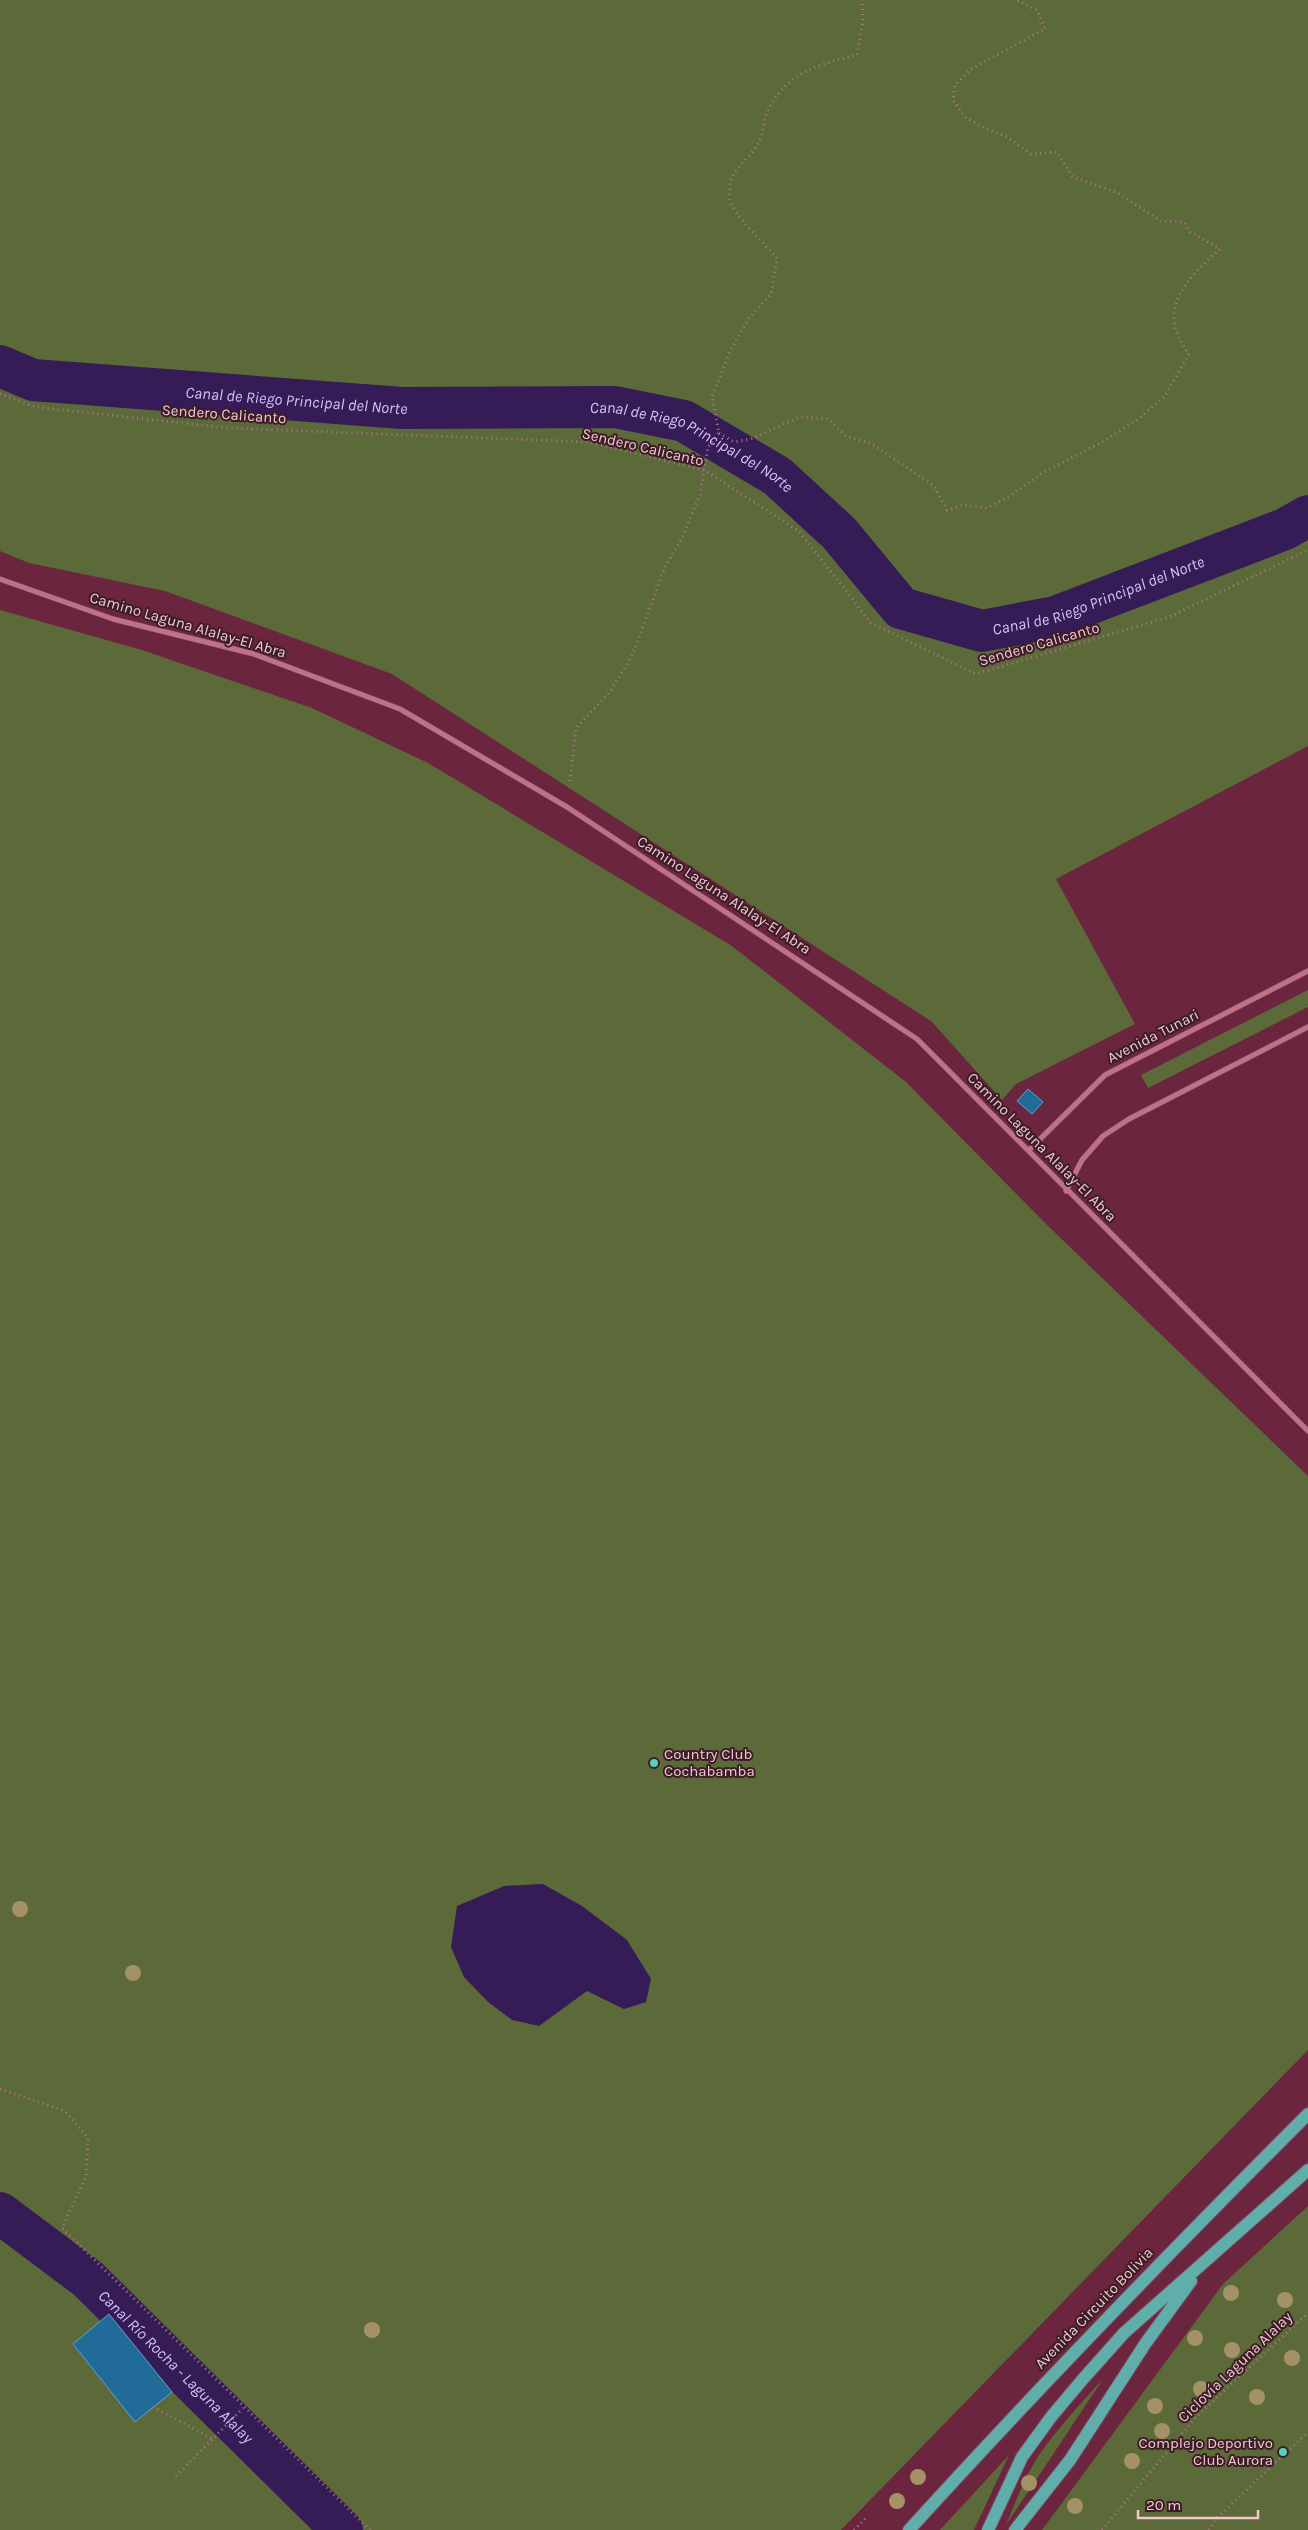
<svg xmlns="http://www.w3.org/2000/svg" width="1308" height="2530" font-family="Karla,sans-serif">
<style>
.green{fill:#5c6939}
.water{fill:#361c56}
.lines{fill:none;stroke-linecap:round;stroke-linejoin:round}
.canal{stroke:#361c56;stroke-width:42}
.building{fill:#216b99;stroke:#5ea4d5}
.minor-casing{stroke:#81445c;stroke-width:6}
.primary-casing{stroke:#81445c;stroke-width:14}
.path{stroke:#af7688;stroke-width:3;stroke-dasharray:1 4;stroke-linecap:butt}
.minor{stroke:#bf7188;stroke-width:5}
.primary{stroke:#5faea9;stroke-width:12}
.tree{fill:#a49266}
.poi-dot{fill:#5bcebb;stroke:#3c1d27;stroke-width:2}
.labels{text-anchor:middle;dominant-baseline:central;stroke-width:4;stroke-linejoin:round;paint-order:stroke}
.street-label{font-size:15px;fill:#f2c7d2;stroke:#3c1d27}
.poi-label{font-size:15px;fill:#f2c7d2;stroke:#3c1d27;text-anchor:start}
.water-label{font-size:16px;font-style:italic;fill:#d5c1f8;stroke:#3c1d27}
</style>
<rect width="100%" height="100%" fill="#6b253e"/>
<g class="green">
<path d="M0,0h1308v746l-252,133 79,145 -119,60 -14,16 -71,-79 -539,-347 -227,-83 -136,-28 -29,-12z"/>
<path d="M0,610l142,40 170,58 116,55 304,183 174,136 139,141 263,253v574l-467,480h-841z"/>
<path d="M1308,990v17l-160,81 -7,-13z"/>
<path d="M1308,2206v324h-266l181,-246z"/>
<path d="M1103,2379l-97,146c10,-24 19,-49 33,-70 19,-27 42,-52 64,-76z"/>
<path d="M1009,2455l-35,75h-34z"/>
</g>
<path class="water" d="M543,1884l39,22 45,34 24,39 -5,23 -22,7 -37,-18 -48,35 -27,-6 -24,-18 -24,-25 -13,-30 6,-41 47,-20z"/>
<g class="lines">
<g class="canal">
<path id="s1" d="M0,366l33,14 369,28 213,-1 69,14 93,55 62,57 62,75 81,23 73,-14 230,-88 23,-13"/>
<path id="s2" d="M0,2213l88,66 254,251"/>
</g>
</g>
<g class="building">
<path d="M1028,1089l15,13 -11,12 -15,-13z"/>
<path d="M109,2314l63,78 -37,30 -62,-78z"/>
</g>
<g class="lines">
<g class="minor-casing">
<g id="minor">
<path d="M0,579l113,40 141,35 146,55 167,98 350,232 391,392"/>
<path d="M1029,1150l76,-75 203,-104"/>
<path d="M1066,1191l16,-31 21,-24 26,-17 179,-92"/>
</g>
</g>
<g class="primary-casing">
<g id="primary">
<path d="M909,2530c129,-142 263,-280 399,-416"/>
<path d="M988,2530l34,-73 29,-40 32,-38 41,-46 184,-163"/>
<path d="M1015,2530l55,-70 75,-116 46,-63"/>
</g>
</g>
<g class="path">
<path d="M0,394l36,13 192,21 361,14 115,28 95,61 72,92 105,51 193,-57 139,-67"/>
<path d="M719,433l15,9 17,-3 49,-22 28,2 18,17 26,8 62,42 13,24 17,-5 23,3 23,-12 32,-23 60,-31 35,-22 28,-24 24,-42c-35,-45 -2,-75 31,-105l-30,-17 -6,-10 -23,-1 -45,-29 -43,-15 -16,-25 -26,2 -24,-17 -23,-9 -19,-11 -12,-17 2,-15 16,-16 74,-40 -8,-19 -21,-10"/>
<path d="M570,781l6,-53 34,-36 22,-36 33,-89 16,-27 19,-45 8,-48 11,-14 -7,-36 18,-46 19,-33 22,-24 6,-36c-10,-11 -46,-46 -47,-59 -4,-30 15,-33 28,-55 6,-10 5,-25 11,-36 20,-36 50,-44 88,-53l6,-33 -1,-22"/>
<path d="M0,2089l65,22 23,27 -2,38 -24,52 308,302"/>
<path d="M153,2407l60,32"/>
<path d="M176,2476l67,-68"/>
<path d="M854,2530l14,-14"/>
<path d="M1102,2530l94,-113 112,-104"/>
<path d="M1209,2530l8,-12 91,-86"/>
</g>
<use href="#minor" class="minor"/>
<use href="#primary" class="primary"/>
</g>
<g class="tree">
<circle cx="20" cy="1909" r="8"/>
<circle cx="133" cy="1973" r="8"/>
<circle cx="1231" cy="2293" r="8"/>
<circle cx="1285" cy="2300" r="8"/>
<circle cx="372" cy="2330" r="8"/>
<circle cx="1195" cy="2338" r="8"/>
<circle cx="1232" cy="2350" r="8"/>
<circle cx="1292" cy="2358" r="8"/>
<circle cx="1201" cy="2389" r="8"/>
<circle cx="1257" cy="2397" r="8"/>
<circle cx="1155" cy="2406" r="8"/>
<circle cx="1162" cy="2431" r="8"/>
<circle cx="1132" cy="2461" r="8"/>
<circle cx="918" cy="2477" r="8"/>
<circle cx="1029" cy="2483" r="8"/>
<circle cx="897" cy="2501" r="8"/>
<circle cx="1075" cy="2506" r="8"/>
</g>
<g class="poi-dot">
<circle cx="654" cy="1763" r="5"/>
<circle cx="1283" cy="2452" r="5"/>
</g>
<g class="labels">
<g class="street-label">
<text transform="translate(224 414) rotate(4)">Sendero Calicanto</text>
<text transform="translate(643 447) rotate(13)">Sendero Calicanto</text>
<text transform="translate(188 625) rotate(16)">Camino Laguna Alalay-El Abra</text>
<text transform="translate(1039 644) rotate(-16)">Sendero Calicanto</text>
<text transform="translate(724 895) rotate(33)">Camino Laguna Alalay-El Abra</text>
<text transform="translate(1153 1036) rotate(-27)">Avenida Tunari</text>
<text transform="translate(1042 1147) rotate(45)">Camino Laguna Alalay-El Abra</text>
<text transform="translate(1094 2308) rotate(-46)">Avenida Circuito Bolivia</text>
<text transform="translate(1235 2367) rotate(-44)">Ciclovía Laguna Alalay</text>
</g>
<g class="poi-label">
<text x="664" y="1754">Country Club<tspan x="664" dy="17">Cochabamba</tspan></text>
<text x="1273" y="2443" text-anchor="end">Complejo Deportivo<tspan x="1273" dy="17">Club Aurora</tspan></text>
</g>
<g class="water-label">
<text stroke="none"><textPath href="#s1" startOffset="300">Canal de Riego Principal del Norte</textPath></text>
<text stroke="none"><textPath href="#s1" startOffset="705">Canal de Riego Principal del Norte</textPath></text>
<text stroke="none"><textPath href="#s1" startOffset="1185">Canal de Riego Principal del Norte</textPath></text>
<text stroke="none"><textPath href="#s2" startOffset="234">Canal Río Rocha - Laguna Alalay</textPath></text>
</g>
</g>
<path d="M1138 2510v8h120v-8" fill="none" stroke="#f2c7d2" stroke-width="2.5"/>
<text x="1146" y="2510" font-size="15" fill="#f2c7d2" stroke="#3c1d27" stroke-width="4" paint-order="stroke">20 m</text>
</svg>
